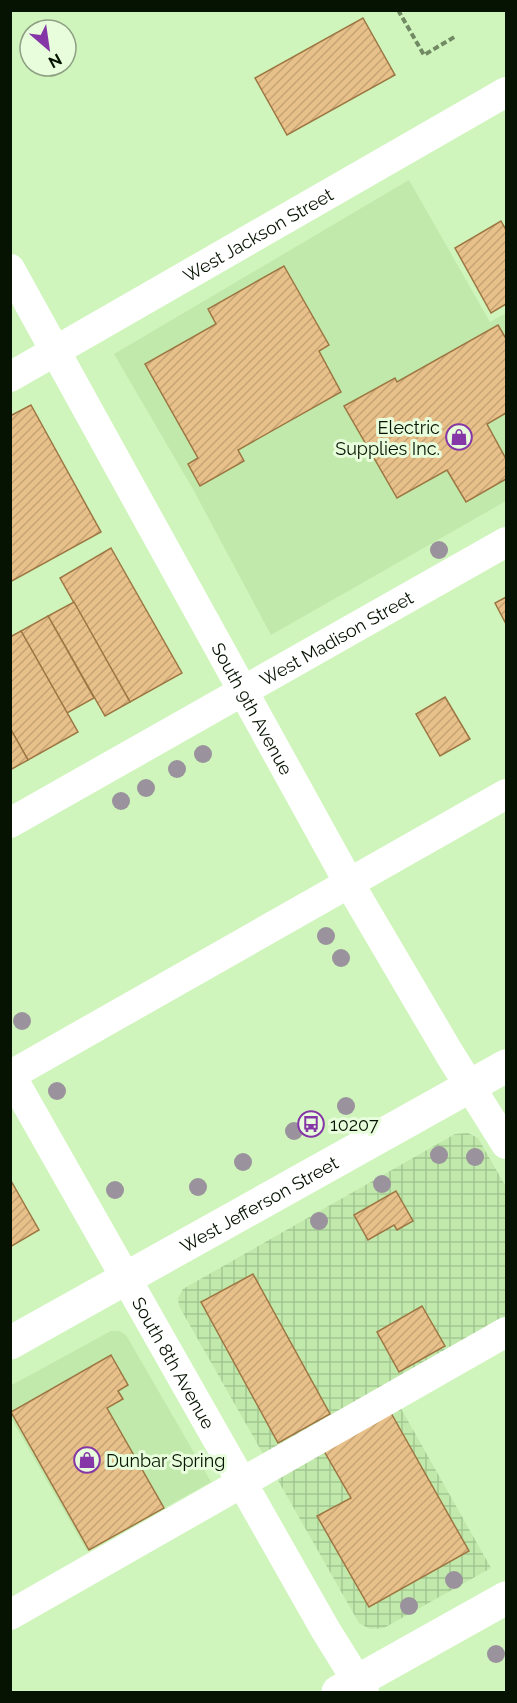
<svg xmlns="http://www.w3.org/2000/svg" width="517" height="1703" font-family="Raleway,sans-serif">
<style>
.built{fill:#c1e9ab}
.industrial{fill:url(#industrial-grid)}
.building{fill:url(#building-hatch);stroke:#9d7743;stroke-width:1.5}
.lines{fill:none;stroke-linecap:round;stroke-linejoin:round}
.path{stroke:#718a64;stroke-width:4;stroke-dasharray:6 3;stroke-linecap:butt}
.minor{stroke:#fff;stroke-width:30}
.major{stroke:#fff;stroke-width:33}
.tree{fill:#9a929c}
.labels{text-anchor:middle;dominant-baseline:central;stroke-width:6;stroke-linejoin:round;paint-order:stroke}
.street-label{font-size:18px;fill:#071302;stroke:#e7fddb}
.poi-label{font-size:18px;fill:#071302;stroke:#e7fddb;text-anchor:start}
</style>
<defs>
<pattern id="industrial-grid" width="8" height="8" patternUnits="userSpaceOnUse" patternTransform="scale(1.5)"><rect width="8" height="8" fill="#c1e9ab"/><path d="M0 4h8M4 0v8" fill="none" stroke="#a4c792"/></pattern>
<pattern id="building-hatch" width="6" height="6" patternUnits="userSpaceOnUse" patternTransform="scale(1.5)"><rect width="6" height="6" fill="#e8c08a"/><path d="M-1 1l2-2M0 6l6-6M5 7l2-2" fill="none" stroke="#c6a475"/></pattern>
</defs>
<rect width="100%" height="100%" fill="#d0f5bc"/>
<g class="built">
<path d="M409,180l81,142 16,-9v188l-235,134 -77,-144 -80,-137z"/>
<path d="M111,1331h8l7,4 85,147 -124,69 -76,-133 -1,-32z"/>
</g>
<path class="industrial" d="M468,1133l10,5 28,49v159l-107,59 92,163 -107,60 -14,1 -11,-6 -180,-317 -1,-8 5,-9 272,-155z"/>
<g class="building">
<path d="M363,18l32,57 -108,60 -32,-57z"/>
<path d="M501,221l5,9v74l-15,9 -36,-65z"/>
<path d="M284,266l45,79 -10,6 22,41 -103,58 6,11 -44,25 -12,-22 10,-6 -53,-94 71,-40 -8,-15z"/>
<path d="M498,325l7,12 1,-1v77l-19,11 19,35v20l-40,23 -19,-32 -50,28 -53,-92 51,-28 2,4z"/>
<path d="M31,405l70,127 -91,50v-166z"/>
<path d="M111,548l71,125 -52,29 -70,-124z"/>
<path d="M506,597v27l-11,-21z"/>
<path d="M74,602l56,100 -25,14 -57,-100z"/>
<path d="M48,616l46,82 -27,15 -46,-82z"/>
<path d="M21,631l57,101 -50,28 -18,-32v-91z"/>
<path d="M445,697l25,42 -30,17 -24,-42z"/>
<path d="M10,728l18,32 -18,10z"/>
<path d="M10,1179l29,51 -29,17z"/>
<path d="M396,1191l17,30 -16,9 -3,-5 -26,15 -14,-25z"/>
<path d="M253,1274l77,140 -52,29 -77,-141z"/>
<path d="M422,1306l23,40 -46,26 -22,-40z"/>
<path d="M111,1355l17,30 -10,6 5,8 -16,9 57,100 -75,42 -78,-138z"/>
<path d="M391,1413l78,138 -100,56 -52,-91 34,-18 -27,-47z"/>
</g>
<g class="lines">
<path class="path" d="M398,10l26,45 32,-19"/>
<g class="minor">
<path id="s1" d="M10,269l339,614 100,170 57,91"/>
<path id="s2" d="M10,377l496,-285"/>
<path id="s3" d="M10,823l496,-281"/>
<path id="s4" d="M10,1074l315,555 39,63"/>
<path d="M11,1075l495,-281"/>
<path d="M10,1615l496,-283"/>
</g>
<g class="major">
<path id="s5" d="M10,1343l496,-277"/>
<path d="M338,1692l168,-94"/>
</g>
</g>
<g class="tree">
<circle cx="439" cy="550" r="9"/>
<circle cx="203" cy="754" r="9"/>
<circle cx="177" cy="769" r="9"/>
<circle cx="146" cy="788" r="9"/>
<circle cx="121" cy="801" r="9"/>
<circle cx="326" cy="936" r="9"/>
<circle cx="341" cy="958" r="9"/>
<circle cx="22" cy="1021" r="9"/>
<circle cx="57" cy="1091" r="9"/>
<circle cx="346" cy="1106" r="9"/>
<circle cx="294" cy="1131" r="9"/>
<circle cx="439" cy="1155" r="9"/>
<circle cx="475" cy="1157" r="9"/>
<circle cx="243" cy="1162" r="9"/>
<circle cx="382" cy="1184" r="9"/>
<circle cx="198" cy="1187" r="9"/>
<circle cx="115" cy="1190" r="9"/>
<circle cx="319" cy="1221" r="9"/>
<circle cx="454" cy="1580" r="9"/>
<circle cx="409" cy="1606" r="9"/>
<circle cx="496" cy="1654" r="9"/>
</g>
<defs>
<g id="shop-ring" transform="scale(1.35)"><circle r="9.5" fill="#e7fddb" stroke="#8637a7" stroke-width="1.5"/><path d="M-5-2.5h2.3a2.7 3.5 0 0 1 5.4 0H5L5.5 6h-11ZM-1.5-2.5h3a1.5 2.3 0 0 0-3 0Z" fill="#8637a7"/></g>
<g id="bus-ring" transform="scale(1.35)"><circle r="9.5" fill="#e7fddb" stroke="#8637a7" stroke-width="1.5"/><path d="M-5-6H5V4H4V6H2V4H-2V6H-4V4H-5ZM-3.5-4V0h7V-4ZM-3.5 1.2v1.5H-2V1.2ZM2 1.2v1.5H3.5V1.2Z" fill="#8637a7"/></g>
</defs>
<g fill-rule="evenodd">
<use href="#shop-ring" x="459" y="437"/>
<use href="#bus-ring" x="311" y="1124"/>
<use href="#shop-ring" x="87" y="1460"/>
</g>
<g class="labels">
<g class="street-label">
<text stroke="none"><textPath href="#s2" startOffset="286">West Jackson Street</textPath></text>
<text stroke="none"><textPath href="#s3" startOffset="375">West Madison Street</textPath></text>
<text stroke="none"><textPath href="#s1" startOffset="502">South 9th Avenue</textPath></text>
<text stroke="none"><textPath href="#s5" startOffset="285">West Jefferson Street</textPath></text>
<text stroke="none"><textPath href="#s4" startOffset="332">South 8th Avenue</textPath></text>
</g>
<g class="poi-label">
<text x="440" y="427" text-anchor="end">Electric<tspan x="440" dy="21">Supplies Inc.</tspan></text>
<text x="330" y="1124">10207</text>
<text x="106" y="1460">Dunbar Spring</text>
</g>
</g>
<rect width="517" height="1703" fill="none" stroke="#071302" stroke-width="24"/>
<g transform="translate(48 48) rotate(151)"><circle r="28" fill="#e7fddb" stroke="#8d9f84" stroke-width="1.5"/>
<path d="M0-4.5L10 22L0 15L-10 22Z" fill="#8637a7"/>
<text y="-9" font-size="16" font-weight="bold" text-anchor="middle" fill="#071302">N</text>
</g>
</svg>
